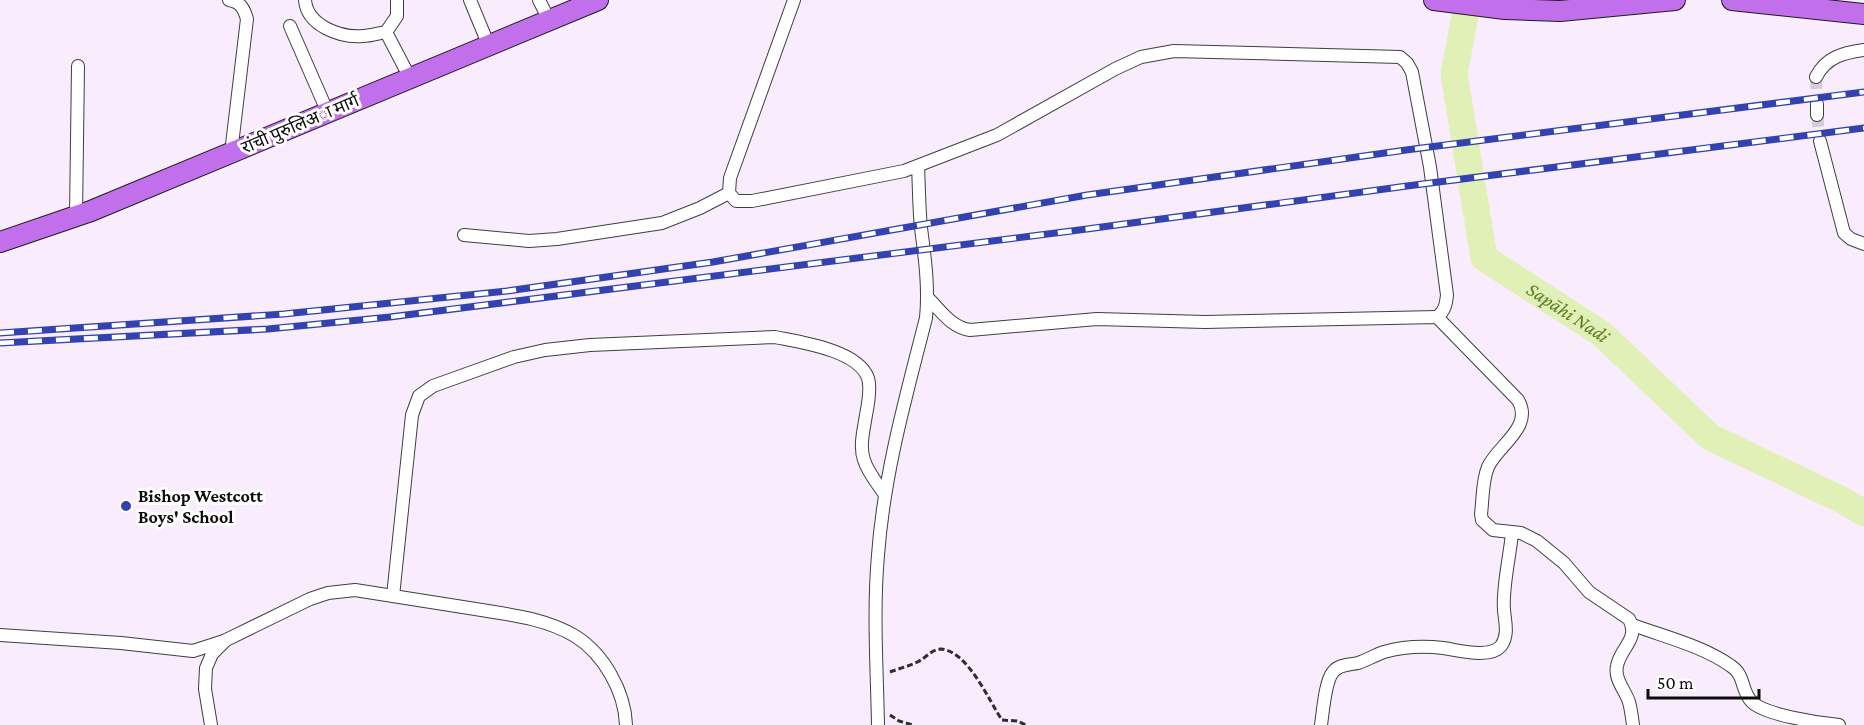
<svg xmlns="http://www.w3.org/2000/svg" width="1864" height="725" font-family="'Crimson Pro','Noto Sans Devanagari',serif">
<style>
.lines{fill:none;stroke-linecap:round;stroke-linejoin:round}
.river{stroke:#e0f0b7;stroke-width:27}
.minor-tunnel{stroke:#d5cbd9;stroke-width:12;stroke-dasharray:12 6;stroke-linecap:butt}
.minor-casing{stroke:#3f3f3f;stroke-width:14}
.primary-casing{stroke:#1d1d1d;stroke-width:22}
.path{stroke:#2e2e2e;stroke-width:3;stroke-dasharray:6 3;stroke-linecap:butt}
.minor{stroke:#fff;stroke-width:12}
.primary{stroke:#c26feb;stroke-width:20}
.rail-casing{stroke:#3243af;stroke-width:7}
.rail{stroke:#fff;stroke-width:4.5;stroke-dasharray:14;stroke-linecap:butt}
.poi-dot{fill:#3243af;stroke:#fff;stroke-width:2}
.labels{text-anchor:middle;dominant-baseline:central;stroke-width:6;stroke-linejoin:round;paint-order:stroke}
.street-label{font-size:18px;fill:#0c0c0c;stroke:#fff}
.poi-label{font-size:18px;font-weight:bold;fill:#0c0c0c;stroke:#fff;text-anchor:start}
.water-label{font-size:20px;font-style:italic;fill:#5e7f1f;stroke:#fff}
</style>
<rect width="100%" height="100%" fill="#f9edfd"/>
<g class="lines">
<path class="river" id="s1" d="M1468,0l-14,74 30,184 118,76 108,103 132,63 22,13"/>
<g class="minor-tunnel">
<path d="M1816,77l1,27"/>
<path d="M1817,115l3,26"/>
</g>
<g class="minor-casing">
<g id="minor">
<path d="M229,0c12,2 15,9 18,19l-16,134"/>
<path d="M305,0c2,26 36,38 58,36 8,0 16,-3 23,-4l11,-16v-16"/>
<path d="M470,0l19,46"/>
<path d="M539,0l10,20"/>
<path d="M794,0l-64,178 -1,15 7,8h16l152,-30 93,-36 118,-66 26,-12 33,-6 226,6 7,6 5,9 18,95 17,128c-1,9 -2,16 -10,22"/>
<path d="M290,26l38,87"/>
<path d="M386,32l24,46"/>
<path d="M1816,77c10,-20 27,-24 48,-27"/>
<path d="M1817,104v11"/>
<path d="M1820,141l24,92 7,6 13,5"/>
<path d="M76,216l2,-150"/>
<path d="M464,235l65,6 28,-2 105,-16 38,-15 29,-15"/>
<path d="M928,298c13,13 23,29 42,32l127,-11 108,3 232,-5 81,83c16,27 -20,45 -30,67 -6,14 -5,32 -7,47l1,6 11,10 28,3 16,8 27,22 25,29 40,27c11,20 -9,29 -12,47 -3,13 8,24 12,36 2,7 3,15 4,23"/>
<path d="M393,596l19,-181 7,-19 14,-10 81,-29 31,-7 45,-5 185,-8c25,5 83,13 93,41 3,10 0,27 -2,37 -2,14 -7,31 -2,45 4,13 14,24 21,35"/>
<path d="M1633,625c32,12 70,21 98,41 14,9 10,24 20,35 12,14 69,22 88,24"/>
<path d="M0,635l121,8 72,8 31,-10"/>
<path d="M211,725l-6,-36 1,-21 6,-14 14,-14 84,-41 18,-6 27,-3c38,6 76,12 114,18 35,6 74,9 106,28 29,18 50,56 51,89"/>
<path d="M878,725c-1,-56 -5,-113 0,-170 6,-81 28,-159 48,-237 3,-31 -1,-59 -5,-90 -2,-20 -2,-41 -3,-62"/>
<path d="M1321,725c2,-13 4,-44 12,-53 6,-8 17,-7 25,-9 9,-3 17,-8 26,-11 18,-5 41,-6 59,-4 15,2 47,11 58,-2 8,-11 4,-24 3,-36 -2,-22 6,-54 8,-77"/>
</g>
</g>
<g class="primary-casing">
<g id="primary">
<path d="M1434,0l71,9 55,2 115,-11"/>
<path d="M1732,0l132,14"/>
<path d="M0,242l91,-31 507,-211"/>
</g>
</g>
<g class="path">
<path d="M890,672c10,-4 21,-6 31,-12 6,-4 12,-11 20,-11 27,2 48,52 61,71l15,1 9,4"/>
<path d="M890,715l9,6 14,4"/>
</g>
<use href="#minor" class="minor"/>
<use href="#primary" class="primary"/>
<g class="rail-casing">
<g id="rail">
<path d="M0,333l284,-19 223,-23 206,-29 374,-67 319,-45 458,-58"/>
<path d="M0,343l268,-14 122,-12 697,-88 320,-43 457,-58"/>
</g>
</g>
<use href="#rail" class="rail"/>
</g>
<circle class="poi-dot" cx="126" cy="506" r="6"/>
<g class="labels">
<g class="street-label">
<text transform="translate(300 124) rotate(-23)">रांची पुरुलिअा मार्ग</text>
</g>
<g class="poi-label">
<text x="138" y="496">Bishop Westcott<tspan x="138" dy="21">Boys' School</tspan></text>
</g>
<g class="water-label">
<text stroke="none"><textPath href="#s1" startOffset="362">Sapāhi Nadi</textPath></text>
</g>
</g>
<path d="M1648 689v9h111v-9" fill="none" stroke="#0c0c0c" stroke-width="3"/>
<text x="1657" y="689" font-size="18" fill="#0c0c0c" stroke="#ffffff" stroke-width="4.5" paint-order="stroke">50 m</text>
</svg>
